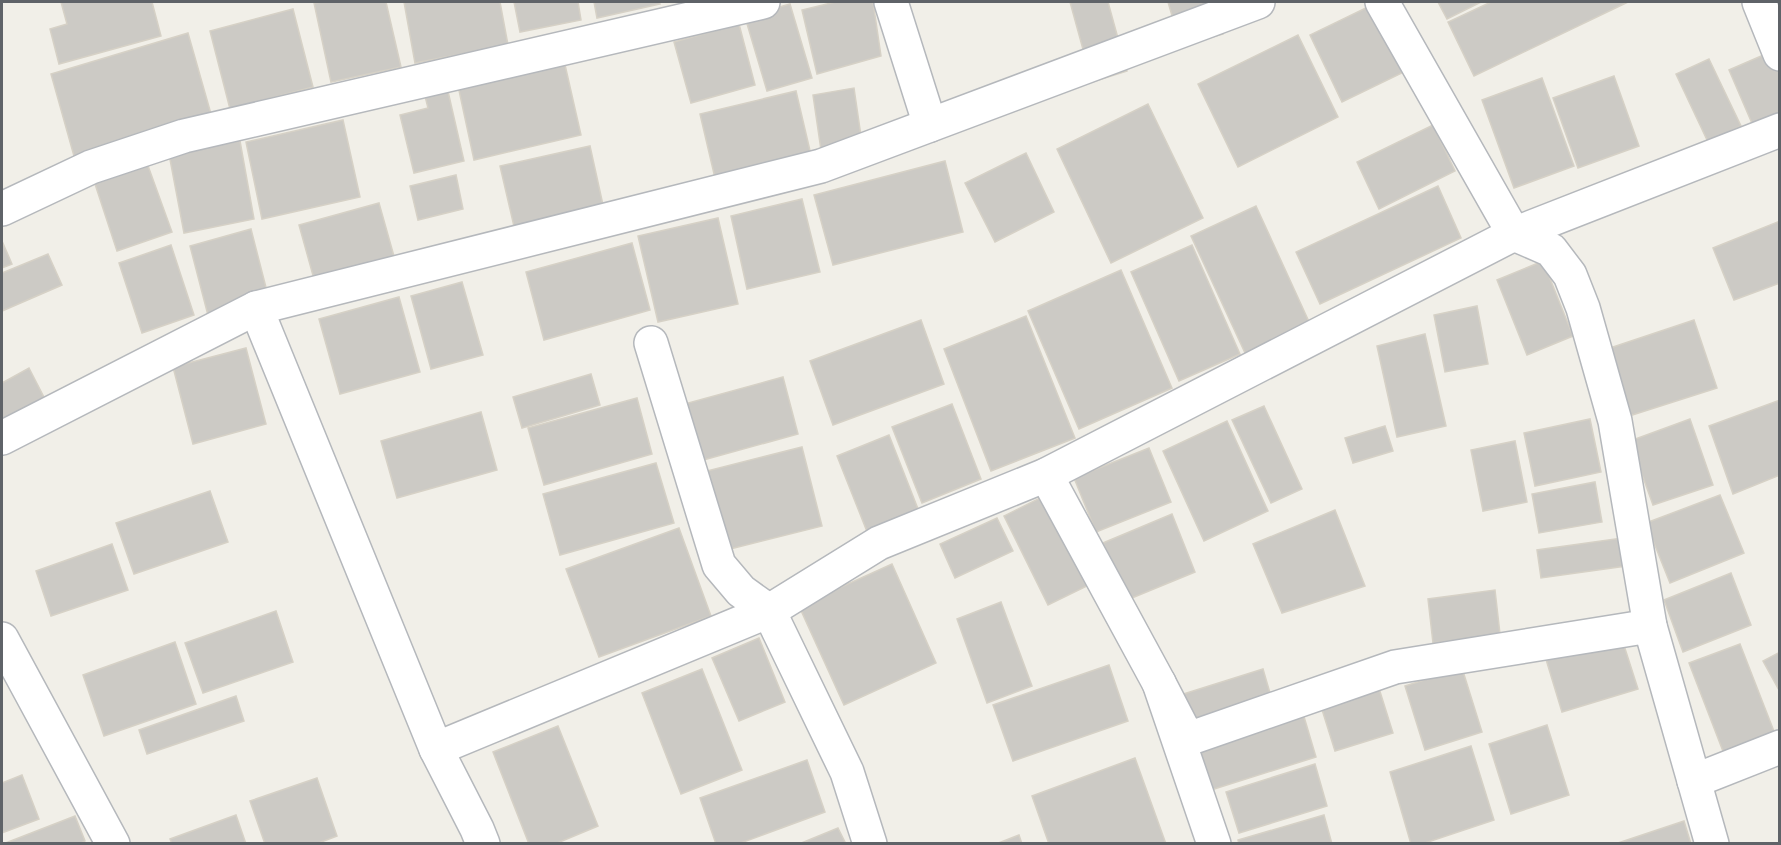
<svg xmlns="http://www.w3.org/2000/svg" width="1781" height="845" font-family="Manrope,sans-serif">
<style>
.building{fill:#cccac5;stroke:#d6d1c6;stroke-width:1.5}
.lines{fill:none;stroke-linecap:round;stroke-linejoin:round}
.minor-casing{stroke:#b5b8bc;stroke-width:36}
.minor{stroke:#fff;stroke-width:33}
</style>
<rect width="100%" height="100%" fill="#f1efe8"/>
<g class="building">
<path d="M61,2h91l9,34 -102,28 -9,-35 17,-5z"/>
<path d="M323,2h63l15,65 -70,15 -17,-79z"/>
<path d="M404,2h96l8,43 -93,18z"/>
<path d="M514,2h64l3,18 -61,12z"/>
<path d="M594,2h65l1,2 -63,14z"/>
<path d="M835,2h38l8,54 -64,18 -15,-64z"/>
<path d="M1070,2h38l19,69 -35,11z"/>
<path d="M1168,2h46l9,32 -42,12z"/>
<path d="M1438,2h43l-34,17z"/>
<path d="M1491,2h137l-154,74 -26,-54z"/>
<path d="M790,4l22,74 -45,13 -22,-74z"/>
<path d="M1374,4l32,67 -64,31 -32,-67z"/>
<path d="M293,9l20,78 -83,22 -20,-78z"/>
<path d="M739,24l16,61 -64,18 -17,-61z"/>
<path d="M188,33l23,81 -137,42 -23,-82z"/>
<path d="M1298,35l40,82 -100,50 -40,-83z"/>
<path d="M1775,50l5,11v56l-26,11 -25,-58z"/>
<path d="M563,56l18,79 -107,25 -17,-79z"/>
<path d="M1709,59l32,67 -33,16 -32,-68z"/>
<path d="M1614,76l25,70 -61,22 -25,-70z"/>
<path d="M1542,78l32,88 -60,22 -32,-88z"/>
<path d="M447,87l17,74 -50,12 -14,-58 28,-7 -4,-16z"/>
<path d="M854,88l8,55 -41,7 -8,-55z"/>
<path d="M796,91l15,64 -96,23 -15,-64z"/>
<path d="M1148,104l55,114 -92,45 -54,-114z"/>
<path d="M343,120l17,77 -98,22 -16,-77z"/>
<path d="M1433,125l22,46 -76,38 -22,-47z"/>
<path d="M240,141l14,78 -70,14 -15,-79z"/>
<path d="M590,146l15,68 -89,21 -16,-69z"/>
<path d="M1026,153l28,59 -59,30 -30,-59z"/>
<path d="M945,161l18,71 -130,33 -19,-70z"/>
<path d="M147,163l25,69 -55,19 -23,-70z"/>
<path d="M456,175l7,34 -45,11 -8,-34z"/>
<path d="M1438,186l23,52 -141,66 -24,-52z"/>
<path d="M802,199l18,73 -73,17 -16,-73z"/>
<path d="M379,203l20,71 -80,23 -20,-72z"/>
<path d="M1256,206l55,120 -65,29 -55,-119z"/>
<path d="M718,218l20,86 -80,18 -20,-86z"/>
<path d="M1780,221v62l-46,17 -21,-52z"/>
<path d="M251,229l20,78 -61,16 -20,-77z"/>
<path d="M2,241l10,23 -10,4z"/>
<path d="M632,243l18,67 -106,30 -18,-68z"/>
<path d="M171,245l23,70 -52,18 -23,-70z"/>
<path d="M1192,245l48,109 -61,27 -48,-109z"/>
<path d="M48,254l14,31 -60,26v-38z"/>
<path d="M1543,261l30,75 -46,19 -30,-75z"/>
<path d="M1121,270l51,118 -93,41 -51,-118z"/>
<path d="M462,282l21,73 -52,14 -20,-73z"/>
<path d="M399,297l21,75 -80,22 -21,-75z"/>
<path d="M1477,306l11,58 -43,8 -11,-57z"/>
<path d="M1026,316l49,122 -84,33 -47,-122z"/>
<path d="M921,320l23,64 -111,41 -23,-64z"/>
<path d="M1694,320l23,68 -91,29 -22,-67z"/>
<path d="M1425,334l21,92 -49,11 -20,-91z"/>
<path d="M246,348l20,76 -73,20 -20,-77z"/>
<path d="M29,368l20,39 -47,26v-50z"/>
<path d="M591,374l9,31 -78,23 -9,-31z"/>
<path d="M783,377l15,57 -102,28 -15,-57z"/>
<path d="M637,398l15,56 -108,31 -16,-57z"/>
<path d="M1780,400v75l-47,19 -24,-68z"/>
<path d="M952,404l29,75 -59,24 -30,-76z"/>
<path d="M1264,406l38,83 -31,14 -39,-83z"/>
<path d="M481,412l16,58 -100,28 -16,-57z"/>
<path d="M1590,419l11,53 -66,14 -11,-53z"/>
<path d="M1690,419l23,66 -60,20 -23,-64z"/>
<path d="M1227,421l41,90 -64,30 -41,-90z"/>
<path d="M1385,426l8,25 -40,12 -8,-25z"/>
<path d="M889,435l31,79 -52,20 -31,-78z"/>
<path d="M1515,441l12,61 -44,9 -12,-61z"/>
<path d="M802,447l20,79 -96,24 -19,-79z"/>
<path d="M1149,448l22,54 -75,30 -22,-54z"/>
<path d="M656,463l18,60 -114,32 -17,-61z"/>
<path d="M1595,482l7,40 -63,11 -7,-39z"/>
<path d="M210,491l18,51 -94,32 -18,-51z"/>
<path d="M1046,495l43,90 -41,20 -44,-89z"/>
<path d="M1720,495l24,58 -74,30 -24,-60z"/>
<path d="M1335,510l30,76 -83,27 -29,-69z"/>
<path d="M1172,514l23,58 -68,28 -24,-57z"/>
<path d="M997,518l16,33 -58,27 -15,-34z"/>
<path d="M679,528l32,88 -112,41 -33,-88z"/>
<path d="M1622,538l4,28 -85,12 -4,-28z"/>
<path d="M112,544l16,46 -77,26 -15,-45z"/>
<path d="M892,564l44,99 -92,42 -45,-99z"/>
<path d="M1731,573l20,52 -68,27 -19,-52z"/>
<path d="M1495,590l5,44 -67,9 -5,-44z"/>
<path d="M1001,602l31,84 -45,17 -30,-84z"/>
<path d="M276,611l17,51 -90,31 -18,-50z"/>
<path d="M1621,636l17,53 -76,23 -17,-56z"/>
<path d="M759,638l26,64 -46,19 -27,-63z"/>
<path d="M175,642l21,62 -92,32 -21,-61z"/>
<path d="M1740,644l37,95 -51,20 -37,-96z"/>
<path d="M1780,652v40l-17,-31z"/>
<path d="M1109,665l19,56 -115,40 -20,-56z"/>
<path d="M1462,668l20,64 -57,18 -20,-64z"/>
<path d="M702,669l40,101 -61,24 -39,-101z"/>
<path d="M1263,669l9,31 -85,27 -10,-31z"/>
<path d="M1377,682l16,51 -58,18 -16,-51z"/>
<path d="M236,696l8,25 -97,33 -8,-24z"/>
<path d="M1302,710l14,47 -105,33 -14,-47z"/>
<path d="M1547,725l22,70 -58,19 -22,-70z"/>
<path d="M558,726l40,100 -43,18h-26l-36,-92z"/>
<path d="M1471,746l23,74 -72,24h-11l-21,-72z"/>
<path d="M1135,758l31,86h-117l-17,-48z"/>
<path d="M807,760l18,52 -87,32h-22l-16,-46z"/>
<path d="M1315,764l12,42 -88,27 -13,-41z"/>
<path d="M22,775l17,44 -37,14v-50z"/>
<path d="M317,778l20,58 -21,8h-51l-15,-43z"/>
<path d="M236,815l10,29h-74l-2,-5z"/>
<path d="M1324,815l8,29h-93l-1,-4z"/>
<path d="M75,816l10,25 -6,3h-76z"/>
<path d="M1684,821l7,23h-76z"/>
<path d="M838,828l8,16h-47z"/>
<path d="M1019,835l3,9h-26z"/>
</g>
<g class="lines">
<g class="minor-casing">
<g id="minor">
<path d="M891,2l39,123"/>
<path d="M1382,2l132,232 37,16 19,25 13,33 32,113 35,205 62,218"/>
<path d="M1759,2l21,52"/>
<path d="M2,209l89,-42 93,-31 579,-134"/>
<path d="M256,308l180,441"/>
<path d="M651,343l68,222 22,26 28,20 78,161 23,72"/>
<path d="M2,438l254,-130 565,-142 437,-164"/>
<path d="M1046,475l113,208 55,161"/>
<path d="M2,639l111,205"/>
<path d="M1159,683l29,56 207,-72 255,-41"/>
<path d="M1694,781l86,-34"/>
<path d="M483,844l-6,-15 -41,-80 333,-138 110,-68 167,-68 468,-241 266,-104"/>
</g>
</g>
<use href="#minor" class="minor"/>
</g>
<rect width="1781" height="845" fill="none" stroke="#5f6368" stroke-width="6"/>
</svg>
